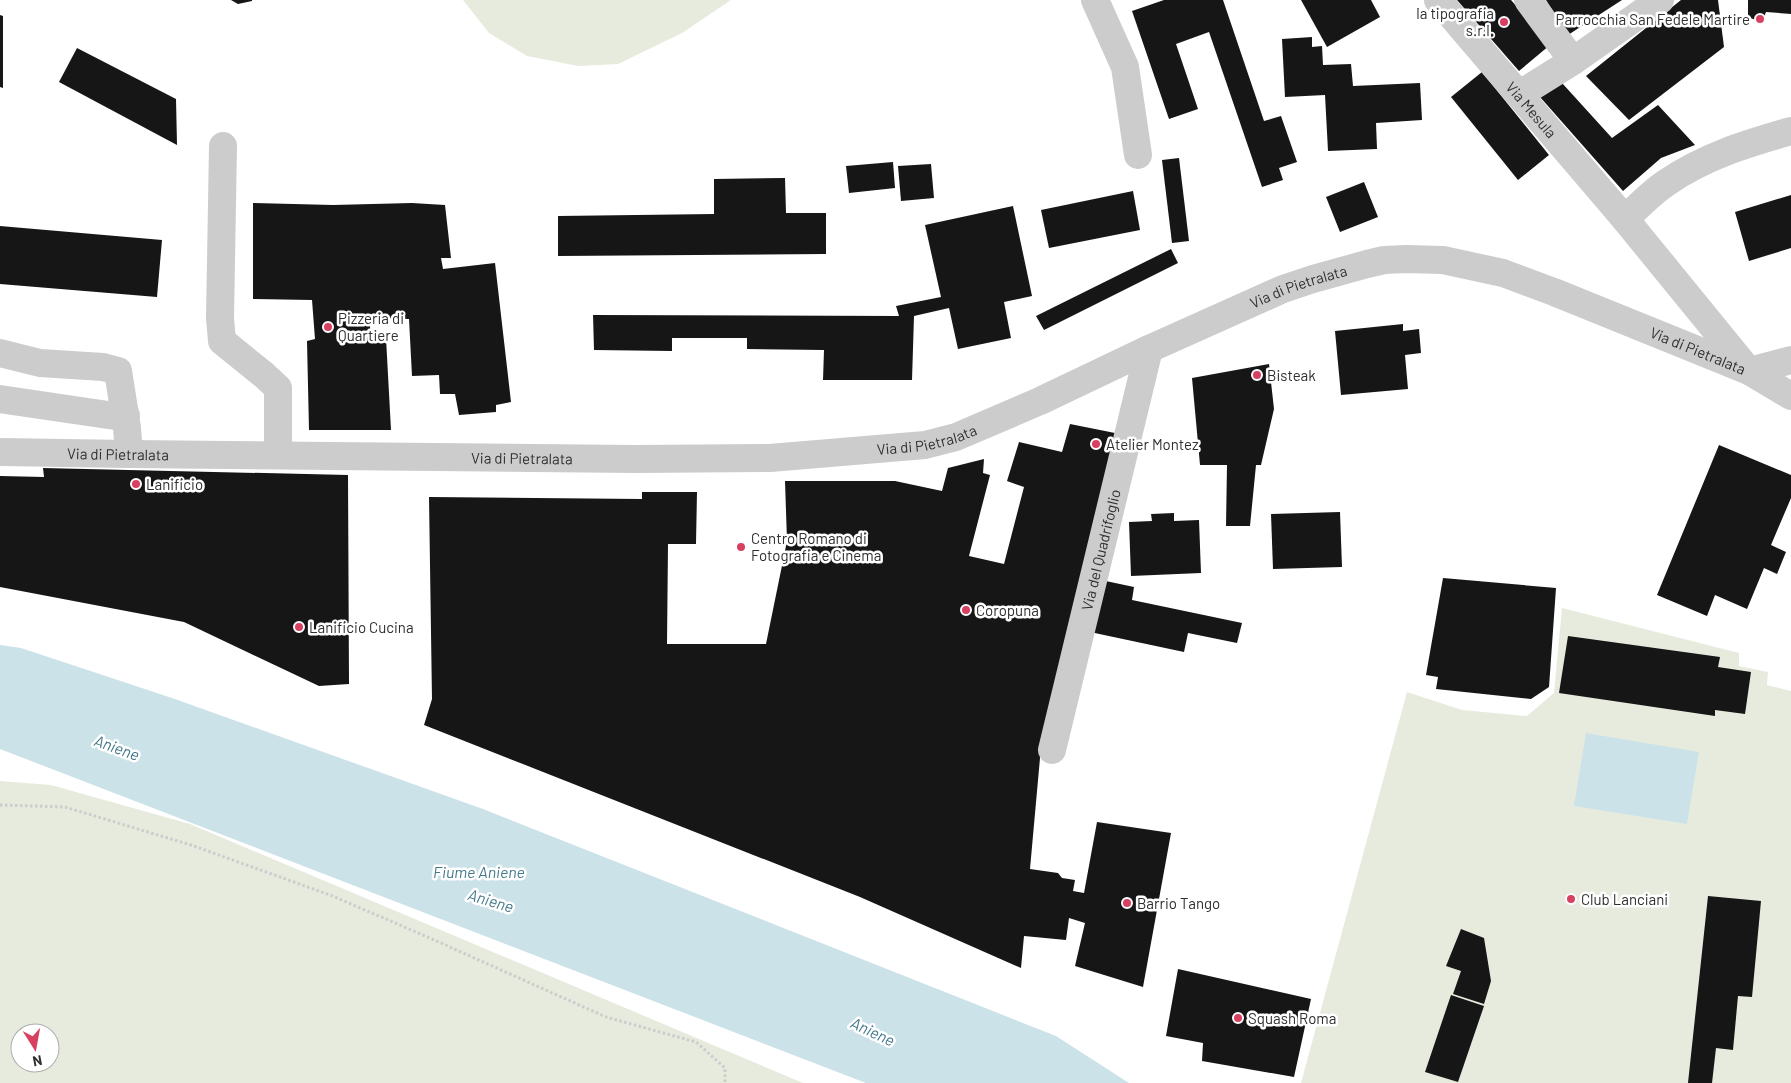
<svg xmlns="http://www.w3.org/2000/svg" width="1791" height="1083" font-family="Barlow,sans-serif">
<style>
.green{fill:#e7ebde;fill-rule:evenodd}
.water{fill:#cce2e9}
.building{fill:#161616}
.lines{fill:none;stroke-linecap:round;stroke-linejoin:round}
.path{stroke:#ccc;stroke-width:3;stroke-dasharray:2.5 2.5;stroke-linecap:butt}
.minor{stroke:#ccc;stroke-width:28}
.poi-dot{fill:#d74060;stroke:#fff;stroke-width:2}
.labels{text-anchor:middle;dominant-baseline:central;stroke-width:5;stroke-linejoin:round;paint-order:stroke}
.poi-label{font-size:15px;fill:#2f2f2f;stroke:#fff;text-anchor:start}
.street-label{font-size:15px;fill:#2f2f2f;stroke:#fff}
.water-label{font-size:16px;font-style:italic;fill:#43798b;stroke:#fff}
</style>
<rect width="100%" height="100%" fill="#fff"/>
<g class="green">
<path d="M463,0h268l-49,33 -64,31 -40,2 -51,-10 -38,-23z"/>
<path d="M1562,608l177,45v13l29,6 -1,13 24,6v392h-490l106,-391 55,18 65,6 27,-23z"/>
<path d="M0,781l51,4 139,39 613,259h-803zM20,1033h30v30h-30z"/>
</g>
<g class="water">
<path d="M0,645l21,3 151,50 311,111 573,227 73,47h-263l-866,-334z"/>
<path d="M1586,733l113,19 -12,72 -113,-18z"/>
</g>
<g class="building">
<path d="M231,0h21v1l-14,3z"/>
<path d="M1164,0h59l41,121 17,-5 16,46 -18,6 4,12 -21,7 -53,-155 -33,12 22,65 -29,10 -37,-108z"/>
<path d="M1301,0h70l9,17 -53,30z"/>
<path d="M1457,0h54l39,45 -31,26z"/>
<path d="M1546,0h76l-54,35z"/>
<path d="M1681,0h37l6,47 -95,73 -43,-44z"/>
<path d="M1748,0h43v14l-25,-2 -3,8 -5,1 -10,-4z"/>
<path d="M0,15l3,1v72l-3,-1z"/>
<path d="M1312,37v10l10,-1 1,19 28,-1 2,22 67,-3 2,37 -46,3 1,26 -49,2 -3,-56 -40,2 -3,-58z"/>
<path d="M77,48l99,51 1,46 -118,-63z"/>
<path d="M1482,72l67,83 -31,25 -67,-83z"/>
<path d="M1562,83l50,55 46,-33 37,40 -34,13 -38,33 -83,-94z"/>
<path d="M1179,158l10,83 -17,2 -10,-83z"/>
<path d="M893,162l2,26 -46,5 -3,-27z"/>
<path d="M931,164l3,34 -33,3 -3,-35z"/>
<path d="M785,178l1,35h40v41l-268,2v-40l156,-2v-35z"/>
<path d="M1364,182l14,35 -38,15 -14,-35z"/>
<path d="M1133,191l7,39 -91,18 -8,-38z"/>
<path d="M1791,195v53l-42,13 -14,-49z"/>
<path d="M253,203l80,2 79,-2 33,2 6,53h-10l2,11 52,-6 16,139 -15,3v7l-37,3 -4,-21h-15l-1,-19 -27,1 -3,-57 -40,-1 2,18 15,2 5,92h-82l-2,-89 8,-2 -3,-39 -59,-1z"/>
<path d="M1013,206l19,90 -28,6 7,36 -53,11 -9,-41 -35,8 -2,64h-89l1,-30 -77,-1v-11h-75v13l-78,-1 -1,-35 306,1 -3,-10 45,-9 -16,-72z"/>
<path d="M0,226l162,14 -5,57 -157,-13z"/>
<path d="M1171,249l7,14 -134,67 -8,-14z"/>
<path d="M1403,324v7l16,-2 2,24 -16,2 3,34 -67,6 -6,-64z"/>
<path d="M1269,364l5,45 -13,56h-5l-6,61h-24l1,-61h-27l-8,-87z"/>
<path d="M1070,424l45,9 -74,314 -11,122 28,4 4,5 13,2 -2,11 11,2 13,-71 74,11 -28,154 -68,-21 10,-43 -16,-5 -3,22 -42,-4 -3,32 -161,-71 -436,-172 8,-26 -3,-202 213,2v-7h55l-1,52h-28l-1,100h99l21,-103 -2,-60h110l47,10 6,-23 36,-9 -1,14 7,2 -21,81 35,8 20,-77 -17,-6 12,-39 43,10z"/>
<path d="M1719,445l72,30v23l-20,47 15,7 -9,22 -13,-6 -17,41 -32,-14 -8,21 -50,-21z"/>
<path d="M43,468l305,7 1,209 -30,2 -135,-64 -184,-35v-111l44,1z"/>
<path d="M1340,512l2,55 -69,2 -2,-55z"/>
<path d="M1174,513v8l25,-1 2,53 -70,3 -2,-54 23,-1 -1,-7z"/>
<path d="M1443,578l113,10 -7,99 -18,12 -95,-10 2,-12 -12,-2z"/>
<path d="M1101,580l33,7 -2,13 110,23 -5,20 -49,-10 -4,19 -94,-20z"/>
<path d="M1568,636l152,21 -2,10 33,5 -6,42 -30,-4v6l-156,-23z"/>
<path d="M1708,896l53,5 -9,96 -14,-1 -5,54 -17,-2 -4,35h-24z"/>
<path d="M1461,929l23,9 7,43 -7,23 -31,-10 8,-23 -15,-5z"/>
<path d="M1178,969l133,30 -17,78 -92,-16 1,-18 -37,-7z"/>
<path d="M1451,995l33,11 -26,76 -33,-10z"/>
</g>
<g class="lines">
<path class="path" d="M0,805l65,2 126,38 139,50 93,40 183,82 90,25 29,26v15"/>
<g class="minor">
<path d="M1095,0l30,67 13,88"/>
<path id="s1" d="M1438,0l187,219 124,152 42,-11"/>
<path d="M1528,0l45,61"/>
<path d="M1520,94l53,-33 87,-61"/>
<path d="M223,146l-3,172 2,23 42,34 14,13v67"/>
<path d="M1625,219c13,-12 26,-26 41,-36 39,-27 80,-39 125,-52"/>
<path d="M0,353l40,10 63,4 15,4 9,57 2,26"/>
<path d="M0,399l115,17h11"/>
<path id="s2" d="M0,452l129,2 506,5 135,-1 155,-13 31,-8 84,-36 109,-52 134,-60 30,-10 54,-15 17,-4 22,-1 37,1 60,13 51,19 195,79 42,25"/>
<path id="s3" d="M1052,750l97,-401"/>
</g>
</g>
<g class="poi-dot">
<circle cx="1760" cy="19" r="5"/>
<circle cx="1504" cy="22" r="5"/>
<circle cx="328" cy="327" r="5"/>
<circle cx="1257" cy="375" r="5"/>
<circle cx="1096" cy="444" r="5"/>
<circle cx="136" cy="484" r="5"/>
<circle cx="741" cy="547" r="5"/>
<circle cx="966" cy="610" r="5"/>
<circle cx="299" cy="627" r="5"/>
<circle cx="1571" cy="899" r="5"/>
<circle cx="1127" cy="903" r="5"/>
<circle cx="1238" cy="1018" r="5"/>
</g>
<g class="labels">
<g class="poi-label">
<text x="1494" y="13" text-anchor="end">la tipografia<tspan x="1494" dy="17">s.r.l.</tspan></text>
<text x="1750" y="19" text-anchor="end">Parrocchia San Fedele Martire</text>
<text x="338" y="318">Pizzeria di<tspan x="338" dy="17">Quartiere</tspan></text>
<text x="1267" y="375">Bisteak</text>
<text x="1106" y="444">Atelier Montez</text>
<text x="146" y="484">Lanificio</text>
<text x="751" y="538">Centro Romano di<tspan x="751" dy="17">Fotografia e Cinema</tspan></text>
<text x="976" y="610">Coropuna</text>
<text x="309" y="627">Lanificio Cucina</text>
<text x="1581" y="899">Club Lanciani</text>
<text x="1137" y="903">Barrio Tango</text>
<text x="1248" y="1018">Squash Roma</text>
</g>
<g class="street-label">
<text stroke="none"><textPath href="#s1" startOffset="144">Via Mesula</textPath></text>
<text stroke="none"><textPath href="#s2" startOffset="1332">Via di Pietralata</textPath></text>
<text stroke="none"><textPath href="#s2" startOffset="1752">Via di Pietralata</textPath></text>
<text stroke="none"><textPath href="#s2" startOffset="928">Via di Pietralata</textPath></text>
<text stroke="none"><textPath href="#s2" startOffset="118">Via di Pietralata</textPath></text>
<text stroke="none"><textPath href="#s2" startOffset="522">Via di Pietralata</textPath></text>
<text stroke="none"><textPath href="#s3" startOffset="206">Via del Quadrifoglio</textPath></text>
</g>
<g class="water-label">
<text transform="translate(117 747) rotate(20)">Aniene</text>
<text x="479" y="871">Fiume Aniene</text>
<text transform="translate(491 900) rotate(17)">Aniene</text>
<text transform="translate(873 1031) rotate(25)">Aniene</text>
</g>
</g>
<g transform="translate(35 1048) rotate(169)"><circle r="24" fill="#ffffff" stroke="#acacac"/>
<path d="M0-4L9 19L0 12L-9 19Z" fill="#d74060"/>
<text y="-8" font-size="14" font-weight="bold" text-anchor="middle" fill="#2f2f2f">N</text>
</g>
</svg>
